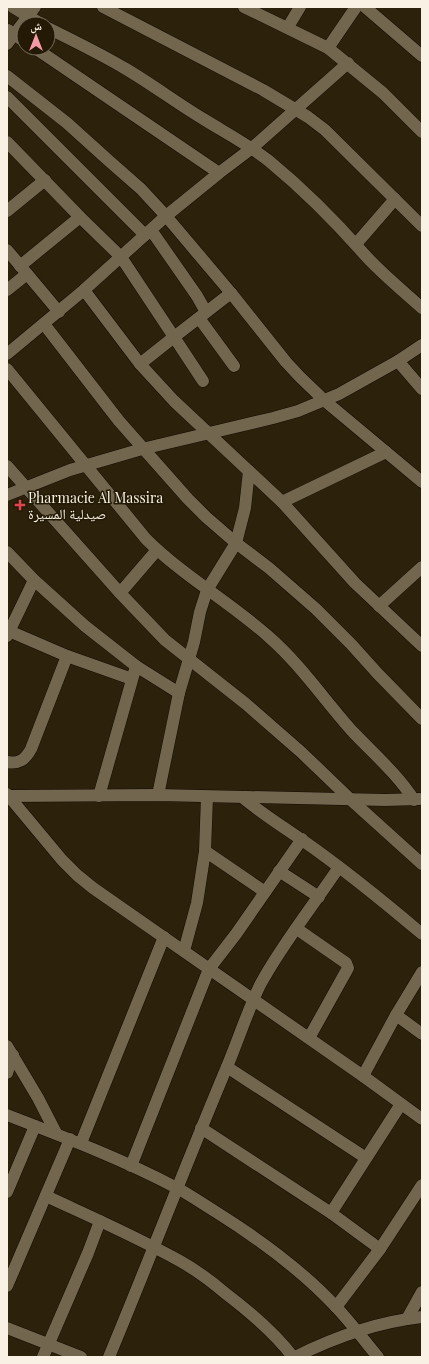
<svg xmlns="http://www.w3.org/2000/svg" width="429" height="1364" font-family="'Playfair Display','Noto Naskh Arabic',serif">
<style>
.lines{fill:none;stroke-linecap:round;stroke-linejoin:round}
.street-casing{stroke:#140b00;stroke-width:13}
.secondary-casing{stroke:#140b00;stroke-width:13}
.street{stroke:#72664f;stroke-width:12}
.secondary{stroke:#72664f;stroke-width:12}
.health-dot{fill:#e0444e;stroke:#231904;stroke-width:1.5}
.labels{text-anchor:middle;dominant-baseline:central;stroke-width:3;stroke-linejoin:round;paint-order:stroke}
.poi-label{font-size:14px;fill:#f8f1e4;stroke:#231904;text-anchor:start}
</style>
<rect width="100%" height="100%" fill="#2c220c"/>
<g class="lines">
<g class="street-casing">
<g id="street">
<path d="M13,7l28,17"/>
<path d="M103,7l160,83 45,27 17,13 97,96"/>
<path d="M244,7l84,41 55,45 39,39"/>
<path d="M365,7l57,49"/>
<path d="M288,27l12,-20"/>
<path d="M48,28c26,13 53,26 78,41 27,16 52,35 79,51 21,13 44,25 64,41 34,28 66,60 95,93 17,19 38,36 58,54"/>
<path d="M8,30l16,11"/>
<path d="M7,44l28,-37"/>
<path d="M35,48l184,125"/>
<path d="M328,48l28,-41"/>
<path d="M7,76l60,47 41,37 33,29 25,27 65,77 55,69 14,15 25,24 97,81"/>
<path d="M7,97l138,138"/>
<path d="M7,142l73,75 41,40 53,80 -34,27"/>
<path d="M7,211l38,-31"/>
<path d="M151,230l46,66 9,16"/>
<path d="M356,244l39,-45"/>
<path d="M7,250l52,62"/>
<path d="M20,266l60,-49"/>
<path d="M7,290l20,-16"/>
<path d="M84,290l56,74 34,37 108,101 73,81 67,63"/>
<path d="M199,318l35,48"/>
<path d="M44,324l75,97 69,78 18,18 30,26 33,25 47,41 35,35 27,30 44,45"/>
<path d="M7,354l77,-64 82,-74 53,-43 33,-25 96,-85"/>
<path d="M398,361l24,28"/>
<path d="M7,369l139,170c37,37 84,63 123,98 32,28 56,64 84,95 21,22 44,42 61,68"/>
<path d="M203,381l-29,-44 57,-44"/>
<path d="M7,466l113,127 45,47 81,64 55,48 49,47 72,65"/>
<path d="M282,502l104,-50"/>
<path d="M7,552l27,28 51,46 51,40 43,27"/>
<path d="M120,593l37,-43"/>
<path d="M379,606l43,-39"/>
<path d="M9,631l58,25 65,23"/>
<path d="M7,636l27,-56"/>
<path d="M7,762c12,2 18,-2 24,-13l36,-93"/>
<path d="M7,794l55,66 15,15 16,13 270,188 59,43"/>
<path d="M158,795l21,-102 15,-51 6,-30 7,-22 29,-47 9,-35 4,-37"/>
<path d="M9,796l149,-1 227,5 35,-1"/>
<path d="M99,796l37,-130"/>
<path d="M242,797c19,16 40,29 60,43 42,29 81,61 120,94"/>
<path d="M205,851l60,41"/>
<path d="M279,871l40,26"/>
<path d="M297,929l49,34 2,5 -39,70"/>
<path d="M184,951l13,-48 8,-52 2,-54"/>
<path d="M396,1015l26,19"/>
<path d="M7,1046l31,52 18,35"/>
<path d="M227,1067l139,91"/>
<path d="M7,1073l6,-18"/>
<path d="M363,1076l33,-61 26,-43"/>
<path d="M7,1115c57,22 115,44 170,73 13,7 26,16 39,24 43,27 86,58 121,96 14,15 27,32 41,49"/>
<path d="M201,1128l130,85 49,36"/>
<path d="M81,1143l83,-206"/>
<path d="M131,1166l78,-197 27,-35 66,-95"/>
<path d="M7,1192l28,-66"/>
<path d="M46,1196c45,21 91,41 134,65 16,9 31,20 45,32 25,19 49,39 68,64"/>
<path d="M331,1213l70,-109"/>
<path d="M7,1286l63,-147"/>
<path d="M336,1307l44,-58 42,-64"/>
<path d="M407,1319l15,-27"/>
<path d="M7,1328l74,29"/>
<path d="M43,1357l45,-104 12,-32"/>
<path d="M109,1357c40,-96 77,-193 117,-288 12,-28 21,-57 34,-84 22,-41 53,-79 79,-118"/>
<path d="M295,1357c40,-20 82,-35 127,-40"/>
</g>
</g>
<g class="secondary-casing">
<path id="secondary" d="M7,495l63,-25 72,-21 131,-31 25,-7 41,-17 59,-33 24,-16"/>
</g>
<use href="#street" class="street"/>
<use href="#secondary" class="secondary"/>
</g>
<path class="health-dot" d="M18 499h4v4h4v4h-4v4h-4v-4h-4v-4h4z"/>
<g class="labels">
<g class="poi-label">
<text x="28" y="497">Pharmacie Al Massira<tspan x="28" dy="16">صيدلية المسيرة</tspan></text>
</g>
</g>
<rect width="429" height="1364" fill="none" stroke="#f8f1e4" stroke-width="16"/>
<g transform="translate(36 36)"><circle r="19" fill="#231904" stroke="#786f5e"/>
<path d="M0-3L7 15L0 10L-7 15Z" fill="#f49aa6"/>
<text y="-6" font-size="11" font-weight="bold" text-anchor="middle" fill="#f8f1e4">ش</text>
</g>
</svg>
